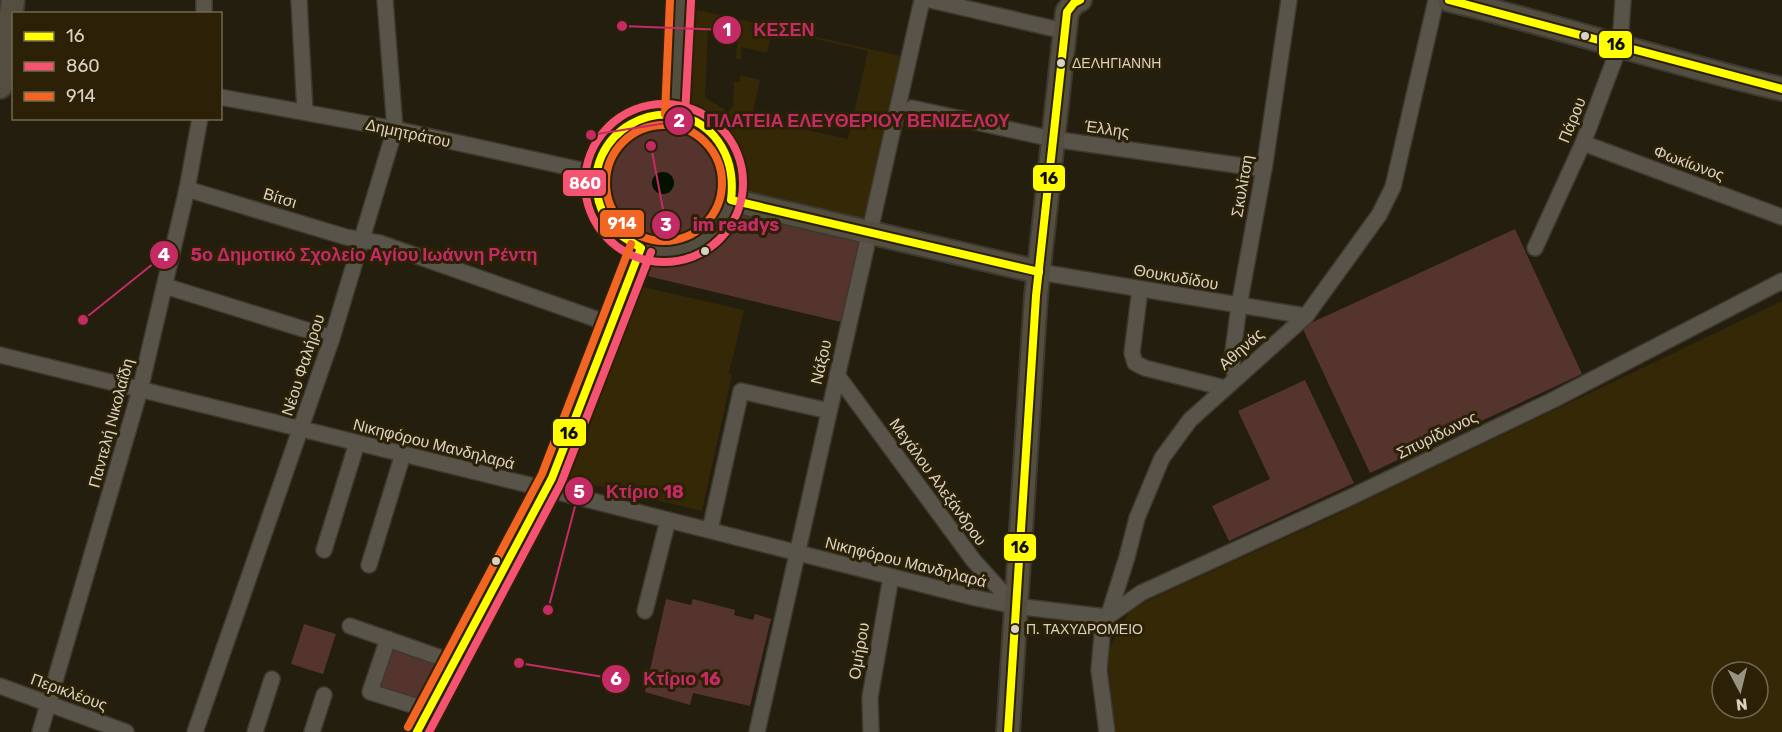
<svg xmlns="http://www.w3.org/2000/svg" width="1782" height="732" font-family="Rubik,sans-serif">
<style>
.built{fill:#342806;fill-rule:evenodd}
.green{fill:#54342d}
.water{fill:#031101}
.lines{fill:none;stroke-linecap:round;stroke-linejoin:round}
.street-casing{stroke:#3e392f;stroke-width:18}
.secondary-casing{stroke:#3e392f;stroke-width:26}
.street{stroke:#585449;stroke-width:15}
.secondary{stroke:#544e41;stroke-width:22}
.bus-1-casing{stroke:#2c2106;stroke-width:12}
.bus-2-casing{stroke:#2c2106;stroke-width:12}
.bus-3-casing{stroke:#2c2106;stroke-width:12}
.bus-1{stroke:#ff0;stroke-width:8}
.bus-2{stroke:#f65372;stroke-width:8}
.bus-3{stroke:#f26522;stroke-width:8}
.bus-dot{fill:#d8d2c2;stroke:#2c2106;stroke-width:2}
.labels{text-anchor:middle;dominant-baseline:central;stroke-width:6;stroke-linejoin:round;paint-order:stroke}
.bus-label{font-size:14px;fill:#d8d2c2;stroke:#2c2106;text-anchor:start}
.street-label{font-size:16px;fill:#d8d2c2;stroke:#2c2106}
.leader{fill:none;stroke:#c42b65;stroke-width:2}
.callout-dot{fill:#c42b65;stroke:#2c2106;stroke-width:2}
.mark-label{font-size:18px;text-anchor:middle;font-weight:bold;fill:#fff}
.callout-label{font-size:18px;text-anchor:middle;font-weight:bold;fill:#c42b65;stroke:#2c2106;stroke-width:6;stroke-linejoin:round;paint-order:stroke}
.line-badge{stroke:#2c2106;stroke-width:2}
.badge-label{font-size:16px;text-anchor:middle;font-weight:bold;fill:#fff}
.pale-badge-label{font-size:16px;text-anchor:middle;font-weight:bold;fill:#111}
</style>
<rect width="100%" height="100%" fill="#241e0e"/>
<g class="built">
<path d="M697,10l204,46 -35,163 -119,-24 1,-14 -2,-19 -9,-21 -9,-12 -15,-14 -24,-11zM708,28l30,1 -2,30h5v-12l26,6 5,-24 96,22 -20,88 -96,-21 8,-38 -20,-5v7h-6l-1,24 -5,6 -23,-15z"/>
<path d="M643,287l101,23 -15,63 3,2 -30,136 -133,-32z"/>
<path d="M1782,301v431h-667l-8,-79 24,-45 196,-89zM1722,672h36v36h-36z"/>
</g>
<g class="green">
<circle cx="665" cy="183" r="54"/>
<path d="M743,214l117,24 -19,84 -198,-47 5,-10c43,9 75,-16 95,-51z"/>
<path d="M1515,229l67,145 -212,99 -68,-146z"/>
<path d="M1305,380l49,103 -125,58 -17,-35 58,-27 -32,-68z"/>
<path d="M666,599l25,6 2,-6 42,11 -1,5 19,5 2,-6 16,5 -21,87 -57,-13 -3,12 -45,-13z"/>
<path d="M304,624l32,10 -13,40 -32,-10z"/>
<path d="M393,647l50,16 -21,39 -43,-13z"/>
</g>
<circle class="water" cx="663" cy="183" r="11"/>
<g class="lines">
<g class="street-casing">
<g id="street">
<path d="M204,0v14"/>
<path d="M299,0l6,112"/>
<path d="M930,0l134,31"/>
<path d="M220,97l175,32 200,44"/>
<path d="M912,108l141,31 211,30"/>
<path d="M1583,143l199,74"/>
<path d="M187,189l159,48 34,6 233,82"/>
<path d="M1535,248l48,-105 37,-98 3,-45"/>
<path d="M1039,272l267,44"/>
<path d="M165,286l167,52"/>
<path d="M1140,289l-8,64 3,10 10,5 80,20"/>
<path d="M0,355l546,134 430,109 39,8 92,11"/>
<path d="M837,375l137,186 41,45"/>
<path d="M1237,377l-4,-8 -1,-10 7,-53 26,-143 24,-163"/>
<path d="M710,530l31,-139 88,20"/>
<path d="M324,550l33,-107"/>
<path d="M369,565l34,-111"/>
<path d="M645,611l23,-91"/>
<path d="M1107,617l34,-24 210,-96 202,-97 229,-119"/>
<path d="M350,626l103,36"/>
<path d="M388,639l-18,53 58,18"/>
<path d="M0,686l126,46"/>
<path d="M40,732l100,-342 47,-201 13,-71"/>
<path d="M195,732l137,-394 63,-209 -10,-129"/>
<path d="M255,732l17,-53"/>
<path d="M312,732l12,-37"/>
<path d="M757,732l165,-732"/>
<path d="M871,732l-1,-35 21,-120"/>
<path d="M1107,732l-8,-62 3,-34 25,-79 10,-39 25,-60 28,-38 116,-104 73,-101 14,-28 43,-187"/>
</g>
</g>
<g class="secondary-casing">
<g id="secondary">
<path d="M1449,0c112,26 221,64 333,89"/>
<path d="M0,87l13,-87"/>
<circle cx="664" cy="183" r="69"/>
<path d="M675,115l6,-115"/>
<path d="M731,200l308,72"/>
<path d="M417,732l135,-254 89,-230"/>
<path d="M1008,732l28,-436 31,-284 7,-9 6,-3"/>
</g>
</g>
<use href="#street" class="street"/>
<use href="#secondary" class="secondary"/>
<g class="bus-1-casing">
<g id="bus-1">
<path d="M1449,0l333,89"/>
<path d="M417,732l135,-254 89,-230c-7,-5 -16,-9 -23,-15 -9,-8 -16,-20 -19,-31 -20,-68 67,-118 115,-66 16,19 20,40 17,64l308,72"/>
<path d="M1008,732l28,-436 31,-284 7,-9 6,-3"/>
</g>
</g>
<g class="bus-2-casing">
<g id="bus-2">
<circle cx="664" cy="183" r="79"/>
<path d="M685,116l6,-115"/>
<path d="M429,732l132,-249 90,-231"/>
</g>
</g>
<g class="bus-3-casing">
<g id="bus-3">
<path d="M665,114l5,-114"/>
<circle cx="664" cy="183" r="58"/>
<path d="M408,727l134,-253 89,-230"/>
</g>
</g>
<use href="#bus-1" class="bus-1"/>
<use href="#bus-2" class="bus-2"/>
<use href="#bus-3" class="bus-3"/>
</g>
<g class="bus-dot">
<circle cx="1585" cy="36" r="5"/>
<circle cx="1061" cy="63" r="5"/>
<circle cx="705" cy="251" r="5"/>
<circle cx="496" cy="561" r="5"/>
<circle cx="1015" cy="629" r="5"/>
</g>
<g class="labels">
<g class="bus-label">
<text x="1072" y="63">ΔΕΛΗΓΙΑΝΝΗ</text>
<text x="1026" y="629">Π. ΤΑΧΥΔΡΟΜΕΙΟ</text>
</g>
<g class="street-label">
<text transform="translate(1572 120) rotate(-68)">Πάρου</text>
<text transform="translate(1107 129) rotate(8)">Έλλης</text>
<text transform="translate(408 133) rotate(12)">Δημητράτου</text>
<text transform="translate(1689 163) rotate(20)">Φωκίωνος</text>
<text transform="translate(1242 186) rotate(-80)">Σκυλίτση</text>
<text transform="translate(280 198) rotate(17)">Βίτσι</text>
<text transform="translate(1176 277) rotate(10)">Θουκυδίδου</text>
<text transform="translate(1241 349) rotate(-41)">Αθηνάς</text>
<text transform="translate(821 362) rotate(-77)">Νάξου</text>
<text transform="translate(303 365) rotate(-72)">Νέου Φαλήρου</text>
<text transform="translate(111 423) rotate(-75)">Παντελή Νικολαΐδη</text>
<text transform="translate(1437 435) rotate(-26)">Σπυρίδωνος</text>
<text transform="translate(434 444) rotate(14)">Νικηφόρου Μανδηλαρά</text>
<text transform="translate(938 482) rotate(54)">Μεγάλου Αλεξάνδρου</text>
<text transform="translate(906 562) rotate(14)">Νικηφόρου Μανδηλαρά</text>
<text transform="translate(859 651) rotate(-80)">Ομήρου</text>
<text transform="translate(69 692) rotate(20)">Περικλέους</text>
</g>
</g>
<path class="leader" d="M622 26L727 30M591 135L679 121M651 146L666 225M83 320L164 255M548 610L579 491M519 663L616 679"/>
<g class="callout-dot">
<circle cx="622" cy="26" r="6"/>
<circle cx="591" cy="135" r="6"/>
<circle cx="651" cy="146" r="6"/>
<circle cx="83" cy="320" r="6"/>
<circle cx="548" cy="610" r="6"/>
<circle cx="519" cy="663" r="6"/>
<circle cx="727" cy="30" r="15"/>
<circle cx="679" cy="121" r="15"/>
<circle cx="666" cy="225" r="15"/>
<circle cx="164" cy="255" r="15"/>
<circle cx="579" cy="491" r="15"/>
<circle cx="616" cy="679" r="15"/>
</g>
<g class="mark-label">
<text x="727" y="36">1</text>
<text x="679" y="127">2</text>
<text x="666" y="231">3</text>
<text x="164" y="261">4</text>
<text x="579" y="498">5</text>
<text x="616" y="685">6</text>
</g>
<g class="callout-label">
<text x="784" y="36">ΚΕΣΕΝ</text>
<text x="858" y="127">ΠΛΑΤΕΙΑ ΕΛΕΥΘΕΡΙΟΥ ΒΕΝΙΖΕΛΟΥ</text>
<text x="736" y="231">im readys</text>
<text x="364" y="261">5ο Δημοτικό Σχολείο Αγίου Ιωάννη Ρέντη</text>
<text x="645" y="498">Κτίριο 18</text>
<text x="682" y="685">Κτίριο 16</text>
</g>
<g class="line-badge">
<rect x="1598" y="30" width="35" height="29" rx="6" fill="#ff0"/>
<rect x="1032" y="164" width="34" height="28" rx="6" fill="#ff0"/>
<rect x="562" y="169" width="45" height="28" rx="6" fill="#f65372"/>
<rect x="599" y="209" width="46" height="29" rx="6" fill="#f26522"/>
<rect x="552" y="418" width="35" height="29" rx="6" fill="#ff0"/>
<rect x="1003" y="533" width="34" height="29" rx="6" fill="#ff0"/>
</g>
<g class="badge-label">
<text x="585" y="189">860</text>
<text x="622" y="229">914</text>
</g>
<g class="pale-badge-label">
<text x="1616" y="50">16</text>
<text x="1049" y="184">16</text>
<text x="569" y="439">16</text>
<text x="1020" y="553">16</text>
</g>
<rect x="12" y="12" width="210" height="108" fill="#2c2106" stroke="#716851" stroke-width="1.5"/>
<rect x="24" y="32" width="30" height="9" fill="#ffff00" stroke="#716851" stroke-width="1.5"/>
<text x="66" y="42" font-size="18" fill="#d8d2c2">16</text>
<rect x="24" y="62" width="30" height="9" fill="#f65372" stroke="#716851" stroke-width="1.5"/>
<text x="66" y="72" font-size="18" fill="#d8d2c2">860</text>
<rect x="24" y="92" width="30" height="9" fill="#f26522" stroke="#716851" stroke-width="1.5"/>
<text x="66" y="102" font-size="18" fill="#d8d2c2">914</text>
<g transform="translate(1740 690) rotate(173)"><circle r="28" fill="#2c2106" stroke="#716851" stroke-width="1.5"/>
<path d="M0-4.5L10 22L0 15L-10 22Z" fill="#999383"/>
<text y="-9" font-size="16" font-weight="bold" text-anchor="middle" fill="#d8d2c2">N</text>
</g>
</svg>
